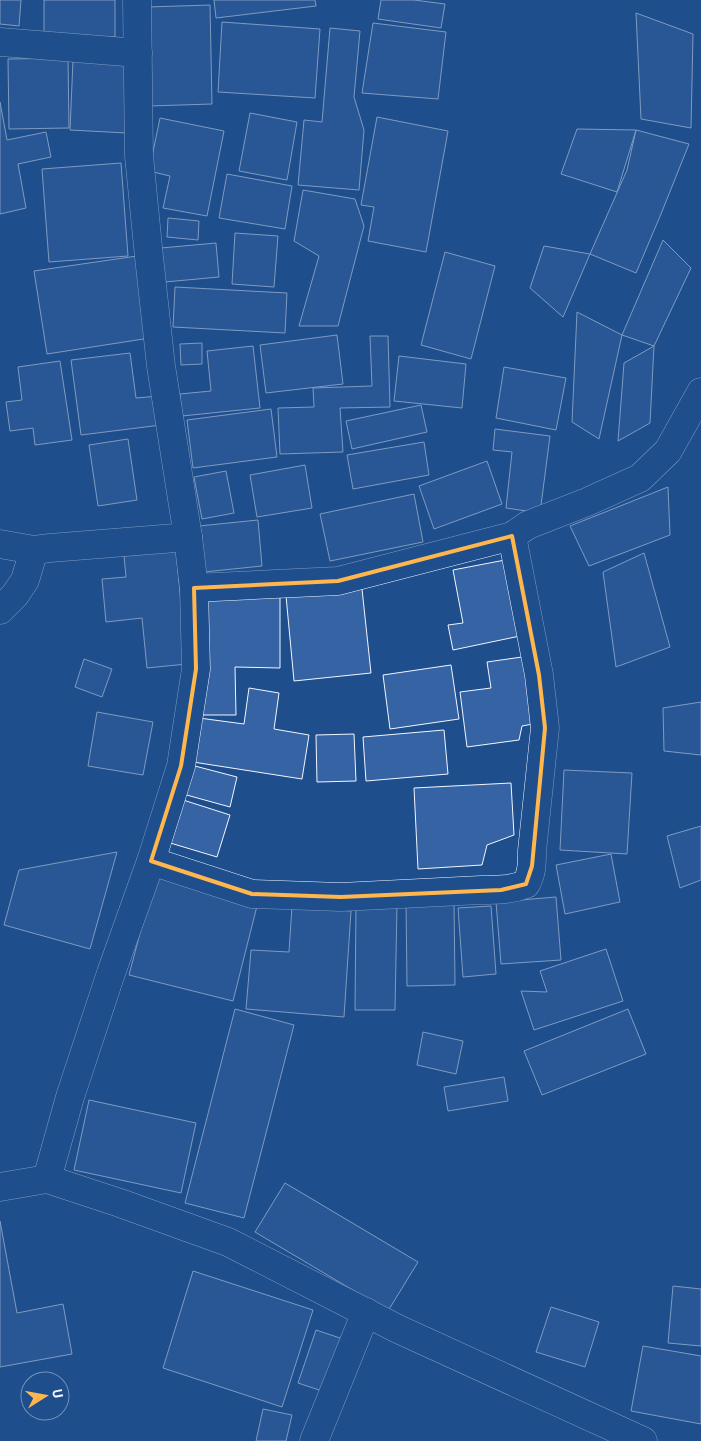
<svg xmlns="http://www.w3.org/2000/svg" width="701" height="1441" font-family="Barlow,sans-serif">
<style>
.building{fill:#3563a3;stroke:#f2f6ff}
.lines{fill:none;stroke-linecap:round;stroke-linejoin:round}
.street-casing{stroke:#f2f6ff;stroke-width:29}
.street{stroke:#1f4e8c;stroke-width:28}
.marked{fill:none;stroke:#ffb74d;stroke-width:4;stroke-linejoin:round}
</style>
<rect width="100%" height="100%" fill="#1f4e8c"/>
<g class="building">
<path d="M0,0h21l-2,26 -19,-2z"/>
<rect x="44" y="0" width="71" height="37"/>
<path d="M214,0h101l1,6 -100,12z"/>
<path d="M381,0h33l31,4 -4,24 -63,-9z"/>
<path d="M210,5l2,99 -63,2 -2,-99z"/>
<path d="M636,13l57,21 -2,94 -50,-9z"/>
<path d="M222,22l98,7 -5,69 -97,-6z"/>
<path d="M373,23l73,9 -8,67 -76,-6z"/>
<path d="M330,28l30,3 -6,66 10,33 -5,60 -61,-5 6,-65 18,2z"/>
<path d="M68,58l1,70 -60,1 -1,-70z"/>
<path d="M73,60l57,3 -4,70 -56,-3z"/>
<path d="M0,102l7,38 39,-8 5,25 -33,7 8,44 -26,6z"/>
<path d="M250,113l47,9 -10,58 -48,-9z"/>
<path d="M377,117l71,14 -22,121 -58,-11 6,-34 -13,-2z"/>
<path d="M160,118l64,13 -17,85 -44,-8 7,-32 -21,-5z"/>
<path d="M577,129l59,1 -19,62 -56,-18z"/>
<path d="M636,130l53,14 -28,70 -25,59 -46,-19 37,-84z"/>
<path d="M121,163l7,93 -79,6 -7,-93z"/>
<path d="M227,174l65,12 -7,43 -66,-11z"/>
<path d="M303,190l52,9 9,27 -26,100h-39l20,-70 -25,-15z"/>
<path d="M168,218l31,3 -1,19 -31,-3z"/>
<path d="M235,233l43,3 -4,51 -42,-3z"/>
<path d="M663,240l28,28 -37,78 -32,-11z"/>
<path d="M216,243l3,34 -54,5 -4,-34z"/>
<path d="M544,246l46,8 -27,63 -33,-29z"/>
<path d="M445,252l50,14 -24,93 -50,-14z"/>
<path d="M137,256l13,82 -103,16 -13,-83z"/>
<path d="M175,287l112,6 -2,40 -112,-6z"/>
<path d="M577,312l45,23 -23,104 -27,-17z"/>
<path d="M337,335l6,49 -77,9 -6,-48z"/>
<path d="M370,336h18l2,71 -50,1 3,44 -63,2 -2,-46 36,-1 -1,-19 59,-2z"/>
<path d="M202,343v21l-21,1 -1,-21z"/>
<path d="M253,346l7,62 -78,8 -2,-22 31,-3 -4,-40z"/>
<path d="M654,346l-4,77 -32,18 6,-78z"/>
<path d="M130,353l6,45 22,-2 3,29 -80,10 -10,-75z"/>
<path d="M399,356l67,8 -4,44 -68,-7z"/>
<path d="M60,361l12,79 -37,5 -2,-17 -23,3 -4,-29 16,-2 -4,-33z"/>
<path d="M504,367l62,11 -10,52 -60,-12z"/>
<path d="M421,405l6,27 -75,17 -6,-28z"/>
<path d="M271,409l6,48 -84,11 -6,-48z"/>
<path d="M495,429l55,7 -10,77 -34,-5 6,-56 -19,-2z"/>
<path d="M128,439l9,61 -39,6 -9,-61z"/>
<path d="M424,442l5,33 -76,14 -6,-34z"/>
<path d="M487,461l15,43 -68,25 -15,-43z"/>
<path d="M305,465l7,43 -55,9 -7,-42z"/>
<path d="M226,471l8,42 -32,6 -8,-42z"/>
<path d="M668,487l2,48 -81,31 -19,-40z"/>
<path d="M414,494l9,48 -93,19 -10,-47z"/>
<path d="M258,520l4,46 -58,6 -5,-46z"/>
<path d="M176,551l11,113 -40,4 -5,-50 -36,4 -4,-43 24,-2 -2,-21z"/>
<path d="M644,553l26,94 -54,20 -13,-95z"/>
<path d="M505,560l15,76 -67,14 -5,-25 15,-2 -10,-53z"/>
<path d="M362,589l9,84 -77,8 -8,-85z"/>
<path d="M280,593v75l-45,-1 1,48h-40l-1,-121z"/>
<path d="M529,656l9,67 -16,3 -3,14 -52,7 -7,-55 31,-4 -4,-26z"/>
<path d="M84,659l28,10 -10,28 -27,-10z"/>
<path d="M451,665l8,54 -69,10 -7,-54z"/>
<path d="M249,688l30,5 -5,36 35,6 -7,44 -109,-17 6,-44 45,6z"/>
<path d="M701,702v53l-37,-4 -1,-43z"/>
<path d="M97,712l56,10 -10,53 -55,-9z"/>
<path d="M444,730l4,44 -82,7 -3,-44z"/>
<path d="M354,734l2,47 -39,1 -1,-47z"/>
<path d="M191,765l46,12 -7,30 -47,-13z"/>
<path d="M564,770l68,3 -5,81 -67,-4z"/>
<path d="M511,783l3,52 -27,10 -5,20 -64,4 -4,-81z"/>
<path d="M180,799l50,16 -13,42 -50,-15z"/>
<path d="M701,826v54l-21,8 -13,-52z"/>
<path d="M117,852l-27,97 -86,-24 15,-55z"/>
<path d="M611,854l9,48 -55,12 -9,-49z"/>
<path d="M155,876l103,26 -25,99 -104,-26z"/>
<path d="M556,897l5,63 -60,4 -5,-62z"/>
<path d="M406,899h48l1,86 -48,1z"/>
<path d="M356,905h41l-2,105h-40z"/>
<path d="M292,906l59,5 -7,106 -98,-8 5,-59 38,2z"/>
<path d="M491,906l5,68 -33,3 -5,-69z"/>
<path d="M606,949l17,52 -89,29 -13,-39 26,1 -7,-21z"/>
<path d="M235,1009l59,16 -50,193 -59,-15z"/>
<path d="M628,1009l18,45 -104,41 -18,-44z"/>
<path d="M423,1032l40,9 -7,33 -39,-9z"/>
<path d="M504,1077l4,24 -60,10 -4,-24z"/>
<path d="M89,1100l107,23 -15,70 -107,-23z"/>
<path d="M285,1183l133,79 -30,49 -133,-79z"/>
<path d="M0,1221l17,92 46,-9 9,50 -72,13z"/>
<path d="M193,1271l120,39 -31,97 -119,-39z"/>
<path d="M673,1286l28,3v57l-33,-3z"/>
<path d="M551,1307l48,15 -14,45 -49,-15z"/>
<path d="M316,1330l33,11 -18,53 -33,-11z"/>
<path d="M643,1346l58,10v68l-70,-13z"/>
<path d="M263,1409l29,6 -6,26h-30z"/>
</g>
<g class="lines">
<g class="street-casing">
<g id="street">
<path d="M0,42l138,11"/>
<path d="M0,544l34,6 16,-2 138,-11"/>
<path d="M194,588l144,-7 174,-45 16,-11 59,-23 53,-24 28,-27 33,-59"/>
<path d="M0,610l15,-15 10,-15 9,-30"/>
<path d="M151,861l101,33 89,3 140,-7c16,0 30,0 45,-6 6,-11 6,-20 6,-33l13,-123 -6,-53 -27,-139"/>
<path d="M47,1179l23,-82 41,-124 40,-112 30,-95 15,-97 -2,-81 -6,-51 -27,-171 -12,-109 -10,-101 -2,-156"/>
<path d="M0,1187l47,-8 73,24 108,39 170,87 245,112"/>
<path d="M314,1441l52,-129"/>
</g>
</g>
<use href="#street" class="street"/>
</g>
<path d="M0 0H701V1441H0ZM512,536l27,139 6,53 -13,138 -6,18 -25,6 -160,7 -89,-3 -101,-33 30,-95 15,-97 -2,-81 144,-7z" fill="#1f4e8c" fill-opacity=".55" fill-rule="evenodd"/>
<path class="marked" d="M512,536l27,139 6,53 -13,138 -6,18 -25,6 -160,7 -89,-3 -101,-33 30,-95 15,-97 -2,-81 144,-7z"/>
<g transform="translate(45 1396) rotate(79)"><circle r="24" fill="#1f4e8c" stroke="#7391ba"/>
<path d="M0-4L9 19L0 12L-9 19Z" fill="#ffb74d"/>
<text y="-8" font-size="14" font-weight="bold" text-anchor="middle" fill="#f2f6ff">U</text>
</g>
</svg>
